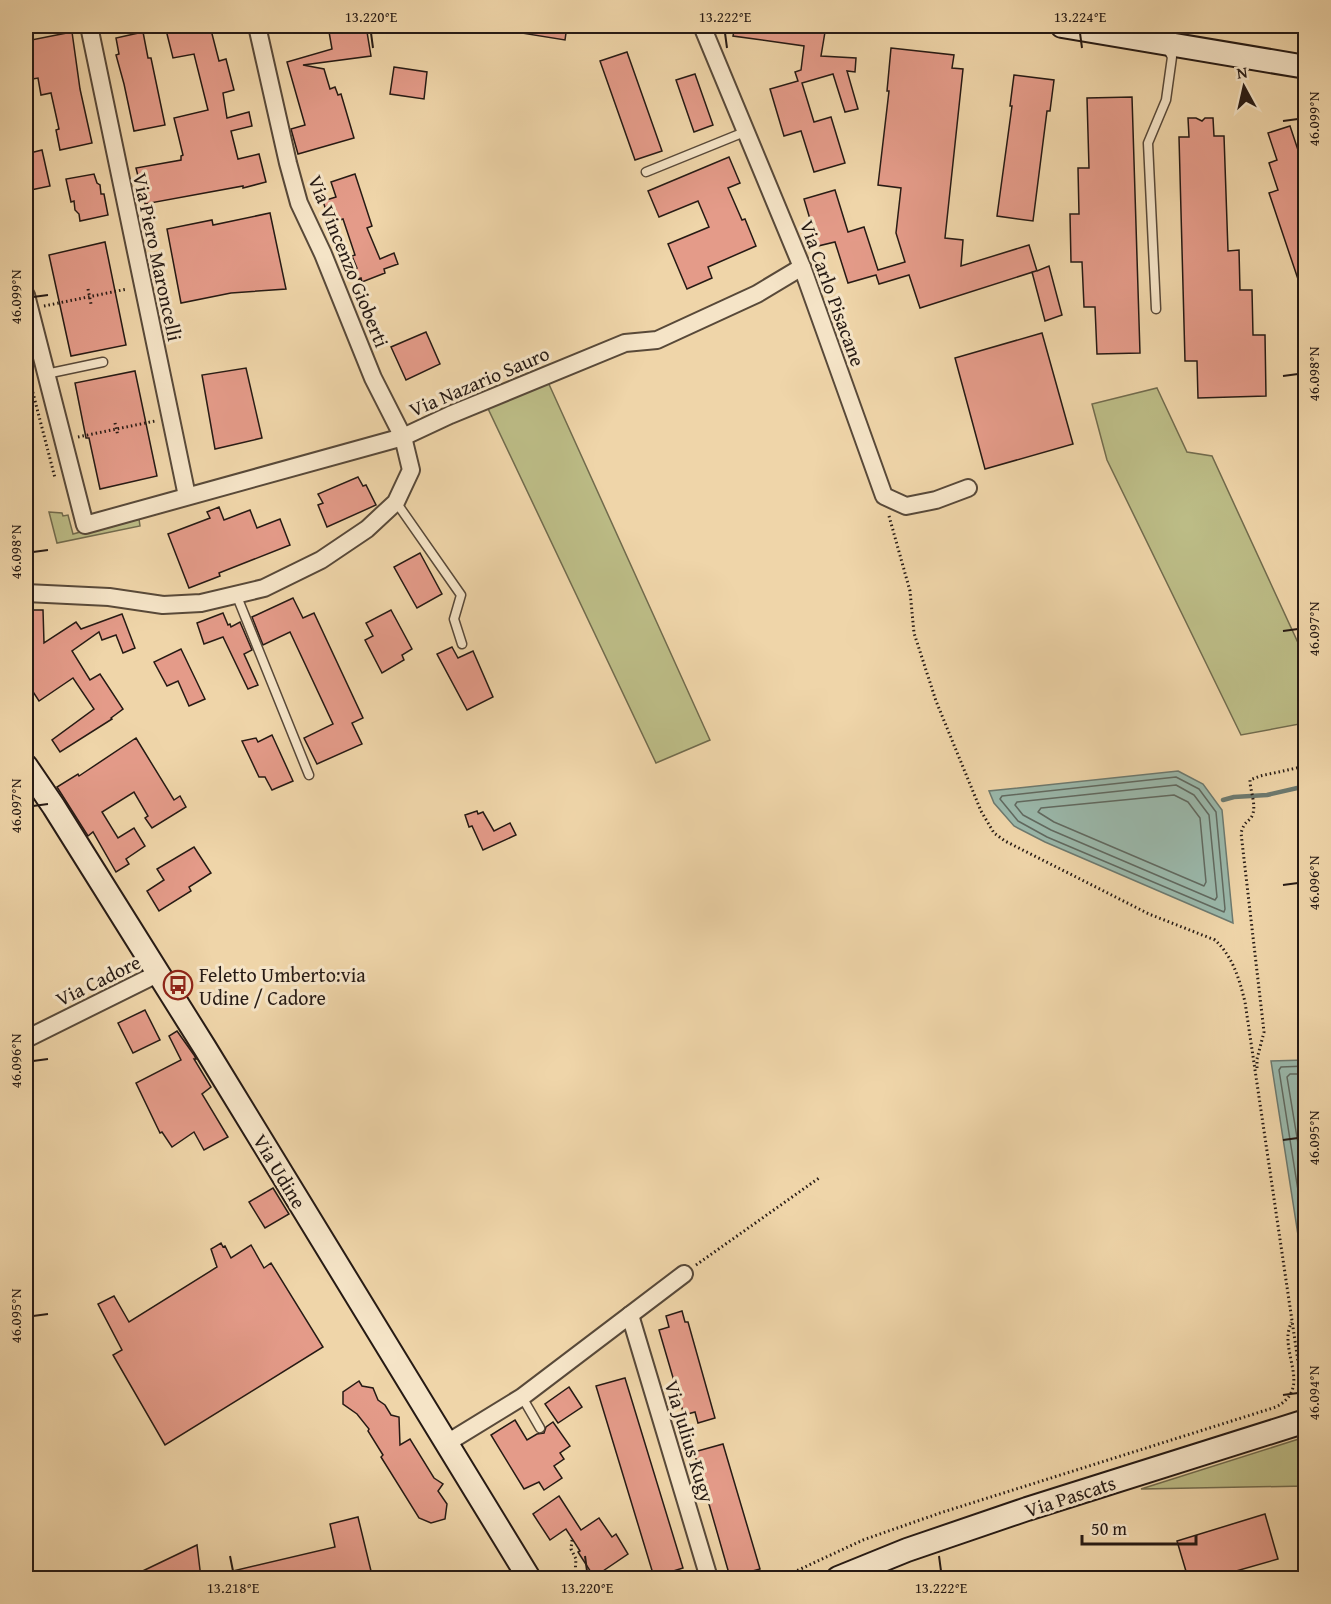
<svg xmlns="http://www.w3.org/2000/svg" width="1331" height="1604" font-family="'Gentium Book Plus',serif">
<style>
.green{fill:#bcbc86;stroke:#716b4d;stroke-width:1.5}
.water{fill:#9ab8ab;stroke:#6c796f;stroke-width:1.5}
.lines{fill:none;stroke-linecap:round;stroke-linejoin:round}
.shore{stroke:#606960;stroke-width:1.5}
.stream{stroke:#6c796f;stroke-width:4.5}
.building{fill:#e49b89;stroke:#261a14;stroke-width:1.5}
.lane-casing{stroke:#584939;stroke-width:11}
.street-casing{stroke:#584939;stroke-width:20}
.secondary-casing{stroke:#261a14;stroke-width:26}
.path{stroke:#261a14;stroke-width:3;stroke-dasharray:1.5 3;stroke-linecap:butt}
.lane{stroke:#f5e4c7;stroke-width:8}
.street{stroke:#f5e4c7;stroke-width:16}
.secondary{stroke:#f5e4c7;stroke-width:22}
.ticks{fill:none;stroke:#261a14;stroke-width:2}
.labels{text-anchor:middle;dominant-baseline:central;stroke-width:6;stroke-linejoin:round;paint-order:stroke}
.street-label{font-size:20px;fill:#261a14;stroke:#f5e4c7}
.poi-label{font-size:20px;fill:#261a14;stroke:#f5e4c7;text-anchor:start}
.neatline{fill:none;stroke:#261a14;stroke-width:2}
.ticks-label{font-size:15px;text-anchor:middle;fill:#261a14}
</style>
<rect width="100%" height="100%" fill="#efd5a9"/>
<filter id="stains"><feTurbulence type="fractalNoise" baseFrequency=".00333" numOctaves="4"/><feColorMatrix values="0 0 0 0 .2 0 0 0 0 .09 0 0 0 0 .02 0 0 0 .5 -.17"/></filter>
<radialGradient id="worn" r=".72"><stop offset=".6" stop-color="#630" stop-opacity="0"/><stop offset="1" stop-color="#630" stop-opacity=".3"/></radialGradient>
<g class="green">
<path d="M543,371l167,369 -54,23 -173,-365z"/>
<path d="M1157,388l30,64 25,4 93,202v65l-64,12 -134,-275 -15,-56z"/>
<path d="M49,512l13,1 1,3 5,-1 5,19 36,-10 2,3 28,-8 1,7 -83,17z"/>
<path d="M1305,1437v49l-164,3z"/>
</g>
<g class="water">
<path d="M1178,771l25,13 19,26 11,113 -188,-81 -31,-16 -20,-23 -5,-12z"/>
<path d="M1305,1060h1l-1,220 -34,-219z"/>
</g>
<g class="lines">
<g class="shore">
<path d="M1176,777l23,12 17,23 9,97 -1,3 -177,-75 -29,-16 -18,-22 2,-3z"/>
<path d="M1176,785l18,10 15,20 8,82 -2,3 -164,-70 -28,-15 -8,-10 2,-3z"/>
<path d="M1174,795l14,7 12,16 6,64 -2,4 -150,-64 -16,-10 3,-4z"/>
<path d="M1306,1066l-25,1 -2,3 27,171"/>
<path d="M1306,1074h-16l-3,3 19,115"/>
</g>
<path class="stream" d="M1223,800l11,-3 33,-2 39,-9"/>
</g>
<g class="building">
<path d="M165,26h45l9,35 7,-2 8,31 -11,3 4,25 22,-6 3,14 -21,5 7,28 21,-5 7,28 -23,6v-2l-98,18 -9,-36 45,-8v-4l2,-1 -9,-37 34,-8 -14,-56 -21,4z"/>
<path d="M328,26h38l5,30 -68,9 21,4 6,20 5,-2 3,8 3,-1 13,44 -56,16 -7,-25 14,-4 -18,-63 45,-13z"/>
<path d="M516,26h51l-2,14 -50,-8z"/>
<path d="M735,26h91l-5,30 35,2 -1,14 -8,-1 11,38 -13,3 -12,-38 -31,9 12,39 17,-5 14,46 -31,9 -13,-41 -17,5 -14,-47 28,-8 -3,-9 6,-2 3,-24 -71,-10z"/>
<path d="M72,32l8,57 12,54 -32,7 -4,-20 3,-1 -8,-36 -10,2 -3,-17 -12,2v-39z"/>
<path d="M143,32l5,26h3l14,67 -31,6 -10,-47 -8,-29 3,-1 -3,-16z"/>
<path d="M891,48l63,7 -2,13 11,1 -18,169 18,2 -2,26 68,-21 8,26 12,-5 13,49 -17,6 -13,-49 4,-1 -116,37 -11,-33 -30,9 -3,-9 -28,8 -13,-41 -17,4 -14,-47 31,-9 13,42 16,-5 14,43 27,-8 -9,-29 5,-45 -23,-3 11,-94h-2z"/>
<path d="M627,52l35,99 -27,9 -35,-99z"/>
<path d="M394,67l33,5 -3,27 -34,-5z"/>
<path d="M695,74l18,51 -19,7 -18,-52z"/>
<path d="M1014,75l40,5 -4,31h-3l-14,110 -36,-5 15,-110h-2z"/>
<path d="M1132,97l8,256 -43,1 -2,-47h-11l-2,-45h-11l-1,-48h9l-1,-46h11l-2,-70z"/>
<path d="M1188,118h8l6,3 3,-3h8l1,18h10l4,115 11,-1 1,40h12l1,45h12l1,61 -68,2 -1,-37h-12l-6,-224h10z"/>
<path d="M1290,126l15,45v123h-2l-34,-101 9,-3 -9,-27 8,-3 -9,-27z"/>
<path d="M42,150l8,36 -24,5v-37z"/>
<path d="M729,157l11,26 -12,5 14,32 3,-1 11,27 -48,21 4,11 -25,11 -19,-45 41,-17 -11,-26 -39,16 -11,-26z"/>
<path d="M94,174l3,9 3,2 1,9h3l4,21 -28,6 -1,-7 -4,-4 -1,-9 -3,1 -5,-23z"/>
<path d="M355,174l17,52 -5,2 13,31 14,-6 4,11 -14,5 1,4 -23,9 -1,-4 -3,1 -4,-10 3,-1 -5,-12 3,-1 -12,-36 -13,4 -7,-22 13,-4 -5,-15z"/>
<path d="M270,213l16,76 -55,4 -50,10 -14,-74 45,-9 1,5z"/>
<path d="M105,242l21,103 -55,11 -22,-101z"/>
<path d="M426,332l14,32 -34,16 -15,-33z"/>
<path d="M1042,333l31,111 -88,25 -30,-111z"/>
<path d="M246,368l16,70 -47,11 -13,-74z"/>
<path d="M135,371l22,105 -57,13 -11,-51h-3l-11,-55z"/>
<path d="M358,477l5,9 3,-1 10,20 -49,22 -9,-22 5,-2 -5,-9z"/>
<path d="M219,507l5,13 26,-10 7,18 23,-9 10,26 -71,28 1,3 -31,12 -21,-54 42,-16 -3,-6z"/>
<path d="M420,553l22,41 -25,14 -23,-41z"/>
<path d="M293,598l10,20 11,-5 49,105 -11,5 10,21 -45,20 -13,-26 29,-14 -43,-92 -27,13 -11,-28z"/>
<path d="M26,610h17l1,33 32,-21 5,7 41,-15 13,34 -12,5 -7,-18 -14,5 -3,-8 -27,19 18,29 10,-6 23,35 -12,9 1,1 -52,33 -8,-12 42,-31 -21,-31 -34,23 -13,-20z"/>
<path d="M391,610l21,39 -10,6 2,5 -22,13 -17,-33 8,-4 -7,-13z"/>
<path d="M223,613l5,12 2,-1 1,3 9,-5 12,28 -8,4 14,31 -10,4 -25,-52 -19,7 -7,-21z"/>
<path d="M452,647l6,11 15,-7 20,46 -26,13 -30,-56z"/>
<path d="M181,649l24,50 -16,7 -11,-25 -11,5 -13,-24z"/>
<path d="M272,735l21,46 -21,9 -7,-13h-6l-17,-36 14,-3 2,4z"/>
<path d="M136,738l38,62 6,-4 6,11 -34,21 -7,-10 3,-2 -14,-24 -32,20 16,26 16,-10 11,18 -19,13 3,5 -13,8 -23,-40 -5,4 -31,-49 21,-13 1,2z"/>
<path d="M477,811l1,3 5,-2 11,19 16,-8 6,12 -33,15 -11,-24 -3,1 -4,-12z"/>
<path d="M194,847l17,26 -22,14 2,4 -32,20 -12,-20 17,-11 -7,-11z"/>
<path d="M145,1010l15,30 -27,13 -15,-30z"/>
<path d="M177,1031l17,24 2,4h-2l17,28 -9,7 26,43 -24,13 -10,-18 -22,15 -10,-15 -2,1 -24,-50 45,-23 -12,-24z"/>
<path d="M273,1188l16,26 -24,14 -16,-26z"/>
<path d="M221,1243l2,4 2,-1 6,12 20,-13 13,23 7,-5 52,84 -158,98 -52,-90 9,-5 -24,-46 16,-8 15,26 88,-55 -6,-18z"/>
<path d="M682,1311l3,11h3l27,96 -17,5 -3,-11 -11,3 -25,-85 10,-3 -3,-11z"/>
<path d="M625,1378l58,190 -29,9 -58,-191z"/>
<path d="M359,1381l3,5 11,2 5,12 7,5 6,10 8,2 1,28 10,-6 24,39 9,6 -5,7 9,13 -2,15 -14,4 -12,-5 -38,-61 2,-2 -15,-24 1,-2 -12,-15 -14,-10v-12z"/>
<path d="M569,1387l13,20 -24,16 -13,-19z"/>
<path d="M515,1420l12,20 10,-6 7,-1 2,-6 7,-5 17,24 -10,7 4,6 -10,7 8,12 -18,12 -5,-8 -15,7 -33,-54z"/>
<path d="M723,1444l37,125 -30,8 -36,-125z"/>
<path d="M559,1496l22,34 18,-12 13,19 4,-3 12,20 -34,23 -16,-25 2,-1 -14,-22 -16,11 -17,-26z"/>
<path d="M1265,1514l13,45 -56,16 1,3h-35l-11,-37z"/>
<path d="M358,1517l13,54 -32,7h-118l-1,-4 115,-27 -5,-23z"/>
<path d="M197,1545l4,33h-73z"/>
</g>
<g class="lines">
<g class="lane-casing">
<g id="lane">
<path d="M646,172l101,-41"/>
<path d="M1156,309l-8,-166 18,-43 6,-43 -5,-9"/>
<path d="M46,374l57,-12"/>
<path d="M396,502l65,93 -7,24 8,25"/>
<path d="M236,594l73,181"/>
<path d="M522,1397l18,31"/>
</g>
</g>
<g class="street-casing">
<g id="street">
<path d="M89,26l98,470"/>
<path d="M702,26l100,241 82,229 22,10 30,-6 32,-12"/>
<path d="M26,295l59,230 318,-88 47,-22 175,-72 32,-3 100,-46 45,-27"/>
<path d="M26,593l83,4 54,8 38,-2 63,-15 57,-28 46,-31 29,-27 15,-32 -8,-33 -30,-59 -50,-124 -24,-51 -11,-40 -31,-137"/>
<path d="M26,1039l131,-65"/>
<path d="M630,1315l54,-41"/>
<path d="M447,1443l75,-46 108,-82 79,263"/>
</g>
</g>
<g class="secondary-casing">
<g id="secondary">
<path d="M1062,26l244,41"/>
<path d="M26,766l28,41 151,241 324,530"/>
<path d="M838,1578l69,-28 120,-41 279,-88"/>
</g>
</g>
<g class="path">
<path d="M88,289l3,15"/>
<path d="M44,306l83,-17"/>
<path d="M26,366l29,112"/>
<path d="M115,423l3,13"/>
<path d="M78,437l77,-16"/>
<path d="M889,516l21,75 4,42 22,68 45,110 13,22 11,8 144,73 66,26c18,17 24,38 30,62l59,400"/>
<path d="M1257,1068v-9l7,-27 -23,-199c4,-13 6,-9 11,-17 5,-10 -2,-25 -2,-36l10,-4 46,-10"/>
<path d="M696,1265l123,-87"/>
<path d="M572,1540l-1,9 5,10 -1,15 -2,2"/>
<path d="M781,1578l82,-38 77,-27 336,-106c32,-17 11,-44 12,-71 0,-4 2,-10 3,-14"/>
</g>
<use href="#lane" class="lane"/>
<use href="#street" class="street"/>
<use href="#secondary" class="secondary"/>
</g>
<path class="ticks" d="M371,33l2,15M725,33l2,15M1080,33l2,15M1283,121l15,-2M33,297l15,-2M1283,376l15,-2M33,552l15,-2M1283,631l15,-2M33,806l15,-2M1283,885l15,-2M33,1061l15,-2M1283,1140l15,-2M33,1316l15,-2M1283,1395l15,-2M230,1556l3,15M585,1556l2,15M939,1556l2,15"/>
<defs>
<g id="bus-ring" transform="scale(1.5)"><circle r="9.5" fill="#f5e4c7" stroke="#8f2418" stroke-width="1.5"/><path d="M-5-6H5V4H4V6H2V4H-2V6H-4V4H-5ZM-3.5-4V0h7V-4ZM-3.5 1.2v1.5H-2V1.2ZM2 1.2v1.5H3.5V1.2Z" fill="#8f2418"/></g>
</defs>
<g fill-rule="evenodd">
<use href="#bus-ring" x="178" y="985"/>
</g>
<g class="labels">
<g class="street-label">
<text transform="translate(158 257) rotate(78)">Via Piero Maroncelli</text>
<text transform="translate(349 261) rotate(68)">Via Vincenzo Gioberti</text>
<text transform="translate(833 293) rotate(70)">Via Carlo Pisacane</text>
<text transform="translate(479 381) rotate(-23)">Via Nazario Sauro</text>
<text transform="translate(98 980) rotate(-26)">Via Cadore</text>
<text transform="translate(280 1171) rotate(59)">Via Udine</text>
<text transform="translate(690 1441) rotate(73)">Via Julius Kugy</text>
<text transform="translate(1070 1496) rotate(-18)">Via Pascats</text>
</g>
<g class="poi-label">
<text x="199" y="974">Feletto Umberto:via<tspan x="199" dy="23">Udine / Cadore</tspan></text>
</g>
</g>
<rect width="1331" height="1604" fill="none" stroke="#efd5a9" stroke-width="66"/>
<g transform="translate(1244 87) rotate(352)" stroke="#f5e4c7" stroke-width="4.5" paint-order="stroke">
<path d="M0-4.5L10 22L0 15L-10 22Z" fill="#261a14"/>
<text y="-9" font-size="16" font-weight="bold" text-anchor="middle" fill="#261a14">N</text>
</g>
<path d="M1082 1535v9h114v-9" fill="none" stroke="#261a14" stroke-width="3"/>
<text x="1091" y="1535" font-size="18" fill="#261a14" stroke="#f5e4c7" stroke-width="4.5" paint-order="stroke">50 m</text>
<rect x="33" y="33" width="1265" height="1538" class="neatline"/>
<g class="ticks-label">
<text x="371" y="22">13.220°E</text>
<text x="725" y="22">13.222°E</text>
<text x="1080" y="22">13.224°E</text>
<text transform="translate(1314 119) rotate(-90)" y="5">46.099°N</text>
<text transform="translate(16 297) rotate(-90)" y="5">46.099°N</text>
<text transform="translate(1314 374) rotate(-90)" y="5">46.098°N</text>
<text transform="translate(16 552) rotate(-90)" y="5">46.098°N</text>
<text transform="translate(1314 629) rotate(-90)" y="5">46.097°N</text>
<text transform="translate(16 806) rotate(-90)" y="5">46.097°N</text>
<text transform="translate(1314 883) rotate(-90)" y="5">46.096°N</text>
<text transform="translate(16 1061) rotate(-90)" y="5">46.096°N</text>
<text transform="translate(1314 1138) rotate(-90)" y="5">46.095°N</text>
<text transform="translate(16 1316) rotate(-90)" y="5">46.095°N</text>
<text transform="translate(1314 1393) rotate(-90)" y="5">46.094°N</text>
<text x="233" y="1593">13.218°E</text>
<text x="587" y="1593">13.220°E</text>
<text x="941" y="1593">13.222°E</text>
</g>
<rect width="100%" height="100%" filter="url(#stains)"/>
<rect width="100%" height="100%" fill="url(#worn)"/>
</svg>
